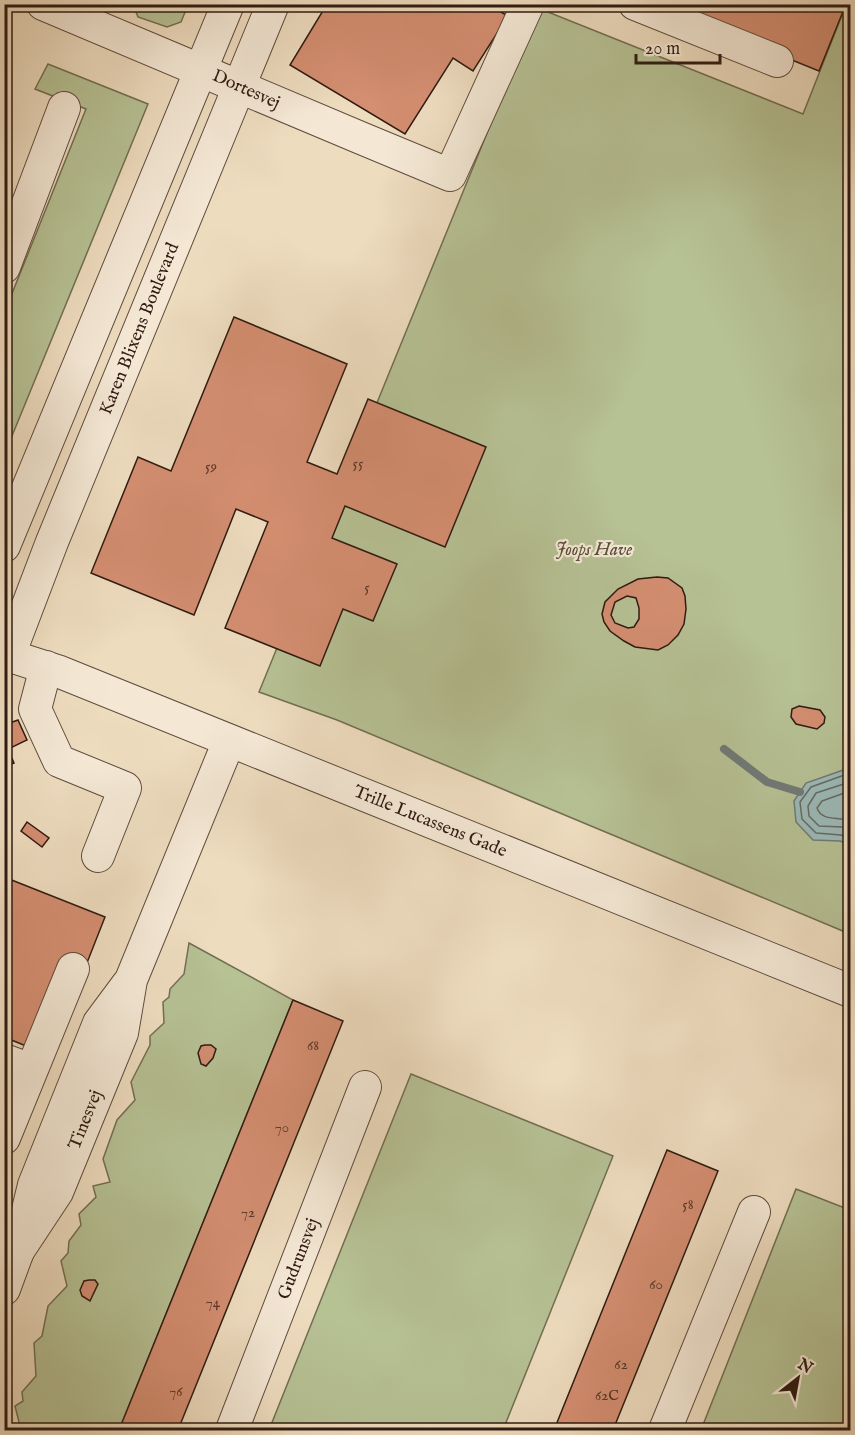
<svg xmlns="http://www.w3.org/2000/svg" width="855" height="1435" font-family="'IM FELL English',serif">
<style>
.green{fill:#b6c194;stroke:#726e53;stroke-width:1.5}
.water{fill:#9bbab8;stroke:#707a76;stroke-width:1.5}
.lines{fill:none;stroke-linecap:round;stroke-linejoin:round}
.shore{stroke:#656a65;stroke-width:1.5}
.stream{stroke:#707a76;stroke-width:8}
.building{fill:#d48e71;stroke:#2f1b12;stroke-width:1.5;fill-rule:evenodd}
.minor-casing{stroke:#5f4b3d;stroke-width:34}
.minor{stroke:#f4e8d5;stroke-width:32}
.labels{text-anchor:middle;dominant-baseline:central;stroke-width:4.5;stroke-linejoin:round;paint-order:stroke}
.number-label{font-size:15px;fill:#58382a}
.street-label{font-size:18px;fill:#2f1b12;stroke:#f4e8d5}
.park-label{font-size:18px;font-style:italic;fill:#584d39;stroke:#f4e8d5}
</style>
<rect width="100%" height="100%" fill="#eedcbf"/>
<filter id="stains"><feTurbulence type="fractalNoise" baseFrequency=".00333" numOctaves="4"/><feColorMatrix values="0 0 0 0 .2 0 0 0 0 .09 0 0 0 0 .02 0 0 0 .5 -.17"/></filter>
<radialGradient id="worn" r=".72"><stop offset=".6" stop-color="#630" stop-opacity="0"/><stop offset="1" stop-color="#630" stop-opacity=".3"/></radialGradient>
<g class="green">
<path d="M133,5h55l-7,17 -14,5 -29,-10z"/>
<path d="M846,5h4v929l-513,-214 -78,-28 279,-684 265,106z"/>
<path d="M48,64l100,40 -143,349v-142l81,-202 -51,-20z"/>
<path d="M189,943l104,57 -174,430h-103l4,-4 -5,-20 8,-5 -1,-9 14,-16 -2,-33 8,-7 6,-30 19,-20 -6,-25 7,-8 1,-12 12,-16 -2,-11 17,-17 -3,-11 17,-4 -7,-23 14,-39 18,-20 -4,-18 19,-37v-9l14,-13 -1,-21 6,-5 1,-8 14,-15z"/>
<path d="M411,1074l202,82 -110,274h-234z"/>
<path d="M796,1189l54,21v220h-149z"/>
</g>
<path class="water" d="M850,764v81l-10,-4 -27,-1 -17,-18 -2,-21 12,-18 40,-14z"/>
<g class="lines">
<g class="shore">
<path d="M850,773l-39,14 -11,15 2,17 14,14 25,2 9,4"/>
<path d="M850,782l-34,11 -8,13 1,10 10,10 23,1 8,4"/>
<path d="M850,791l-28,10 -5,7c5,14 21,8 33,13"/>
</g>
<path class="stream" d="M724,749l43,33 33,10"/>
</g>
<g class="building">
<path d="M327,4h160l21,12 -35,55 -20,-13 -48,76 -115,-69z"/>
<path d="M654,4h192l-27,67z"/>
<path d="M234,317l113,47 -40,98 30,12 31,-75 118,48 -41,100 -100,-41 -13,32 65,26 -24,57 -30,-12 -23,57 -95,-38 43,-106 -32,-13 -42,106 -103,-42 47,-116 33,14z"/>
<path d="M657,577l11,1 14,10 3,8 1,13 -2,15 -6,11 -10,10 -10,5 -23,-3 -11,-6 -14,-10 -6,-9 -2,-8 3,-12 13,-13 20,-10zM627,596l9,2 3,10v11l-5,8 -6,1 -13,-5 -4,-8 4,-13z"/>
<path d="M799,706l21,4 5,7 -1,6 -7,6 -21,-5 -5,-7 1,-8z"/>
<path d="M18,720l9,20 -19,9 6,14 -10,4v-42z"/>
<path d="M27,822l22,16 -7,9 -21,-16z"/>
<path d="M4,877l101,40 -22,56 -52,75 -27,-11z"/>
<path d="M293,1000l50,21 -165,409h-59z"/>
<path d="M205,1045h6l5,4 -3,9 -7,8 -5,-2 -3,-11 3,-7z"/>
<path d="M667,1150l51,21 -105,259h-59z"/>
<path d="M89,1280h6l3,4 -8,17 -8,-5 -2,-6 4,-9z"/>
</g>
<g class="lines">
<g class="minor-casing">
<g id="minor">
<path d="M43,4c136,57 271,115 407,171l78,-171"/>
<path d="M635,4l142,57"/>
<path d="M4,267l60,-159"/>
<path d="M4,546l224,-542"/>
<path d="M4,654l56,18 790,319"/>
<path d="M9,655l43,-113 221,-538"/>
<path d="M46,667l-11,42 24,52 66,27 -27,68"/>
<path d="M4,1060l27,10"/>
<path d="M4,1138l69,-169"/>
<path d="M18,1251l39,-59 65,-159 9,-53 98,-239"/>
<path d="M4,1289l14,-38 16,-66 65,-162 29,-39"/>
<path d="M232,1430l133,-343"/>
<path d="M665,1430l89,-218"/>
</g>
</g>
<use href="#minor" class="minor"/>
</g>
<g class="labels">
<g class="number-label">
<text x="358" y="463">55</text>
<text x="211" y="466">59</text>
<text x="367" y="587">5</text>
<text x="313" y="1045">68</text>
<text x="282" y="1127">70</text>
<text x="688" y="1204">58</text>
<text x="248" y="1212">72</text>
<text x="656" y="1284">60</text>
<text x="213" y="1302">74</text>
<text x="621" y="1364">62</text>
<text x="176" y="1391">76</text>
<text x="607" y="1395">62C</text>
</g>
<g class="street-label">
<text transform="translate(246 90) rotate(24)">Dortesvej</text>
<text transform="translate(140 329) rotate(-68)">Karen Blixens Boulevard</text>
<text transform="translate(430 822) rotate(22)">Trille Lucassens Gade</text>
<text transform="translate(86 1120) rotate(-68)">Tinesvej</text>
<text transform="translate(299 1259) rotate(-69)">Gudrunsvej</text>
</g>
<g class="park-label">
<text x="594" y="550">Joops Have</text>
</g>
</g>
<rect width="855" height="1435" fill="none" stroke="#eedcbf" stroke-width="24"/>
<rect x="6" y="6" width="843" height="1423" fill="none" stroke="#2f1b12" stroke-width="3"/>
<rect x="12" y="12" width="831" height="1411" fill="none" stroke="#2f1b12" stroke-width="1.5"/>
<g transform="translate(798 1378) rotate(31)" stroke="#f4e8d5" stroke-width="4.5" paint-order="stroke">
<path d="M0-4.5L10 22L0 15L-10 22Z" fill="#2f1b12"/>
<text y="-9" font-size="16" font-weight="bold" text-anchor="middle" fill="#2f1b12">N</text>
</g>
<path d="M636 54v9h84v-9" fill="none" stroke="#2f1b12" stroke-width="3"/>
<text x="645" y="54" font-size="18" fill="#2f1b12" stroke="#f4e8d5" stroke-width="4.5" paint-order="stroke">20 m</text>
<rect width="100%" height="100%" filter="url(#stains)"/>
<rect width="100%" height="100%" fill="url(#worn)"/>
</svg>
